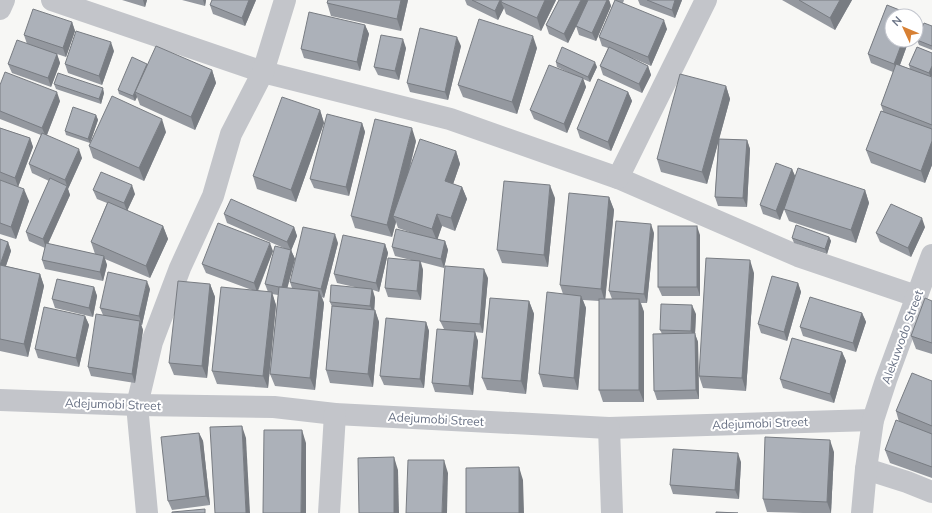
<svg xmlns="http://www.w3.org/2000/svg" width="932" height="513" font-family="Mulish,sans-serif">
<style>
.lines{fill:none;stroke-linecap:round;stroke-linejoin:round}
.minor{stroke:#c3c5ca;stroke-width:22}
.wall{fill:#94989f}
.shaded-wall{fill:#787c82}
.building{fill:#acb1b9;stroke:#787c82}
.labels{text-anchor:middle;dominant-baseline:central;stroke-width:4;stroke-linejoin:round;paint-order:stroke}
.street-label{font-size:12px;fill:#687184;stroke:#fff}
</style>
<rect width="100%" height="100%" fill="#f7f7f5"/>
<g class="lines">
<g class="minor">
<path d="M52,0l211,72 187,47 168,59 180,78 118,40"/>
<path d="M0,9l4,-9"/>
<path d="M618,178l88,-178"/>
<path d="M0,400l137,5 137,2 61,7 274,14 264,-8"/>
<path d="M609,428l3,85"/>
<path d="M866,469l41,13 25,10"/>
<path d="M147,513l-10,-108 15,-63 28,-74 33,-72 18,-62 32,-62 22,-72"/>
<path d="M329,513l6,-99"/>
<path d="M862,513l4,-44 7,-49 13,-40 46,-125"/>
</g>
</g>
<g class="wall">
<path d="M122,0h25l-2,7z"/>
<path d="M182,0h24l-1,6z"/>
<path d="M212,0h44l-11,26 -32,-12 -3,-9z"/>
<path d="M328,0h80l-7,31 -70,-15 -4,-13z"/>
<path d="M465,0h91l-15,31 -35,-17 -2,-6 -6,12 -31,-15z"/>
<path d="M559,0h50l2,6 -15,35 -17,-6 -3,-9 -8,17 -19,-9 -3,-9z"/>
<path d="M615,0h9l-1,3 44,26 -16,37 -21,-9 18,9 3,9 -9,18 -39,-18 -3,-9 8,-18 -6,-2 -3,-9z"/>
<path d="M638,0h44l-7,18 -35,-13z"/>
<path d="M782,0h70l-17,30z"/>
<path d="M887,5l25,10 1,1h-21v24h17l-9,25 10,4 -1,-4 8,-18 15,6v22l-1,2h1v88l-7,18 -54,-20 -5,-13 15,-39h2l-2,-6 12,-33 -22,-9 -3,-9z"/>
<path d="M72,22l3,9 -9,26 -9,-3 3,9 -9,24 -39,-14 -4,-9 19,-20 -3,-9z"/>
<path d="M365,25l4,9 -9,37 -56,-13 -3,-9z"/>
<path d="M932,26v24l-13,-5 -2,-5z"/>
<path d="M461,46l-13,54 -38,-8 -3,-9z"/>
<path d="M406,48l-7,32 -21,-5 -4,-8z"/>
<path d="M537,48l-20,66 -54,-17 -5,-12z"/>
<path d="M114,51l-12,34 -34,-12 -3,-9z"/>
<path d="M556,62l41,5 -7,15 -7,-3 3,8 -19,46 -33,-14 -4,-9 46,-34 -19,-9z"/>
<path d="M147,64l65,6 4,13 -21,47 -55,-25 -3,-8 -2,4 -16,-7 -1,-4z"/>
<path d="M54,84l50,9 -3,11 -45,-15z"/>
<path d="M0,85l60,16 -13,34 35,23 -14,31 2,6 -22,49 47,10 -4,-12 16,-39 -10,-4 -4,-9 42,4 -8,17 36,15 5,13 -18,39 -45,-19 2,6 -4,16 -58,-12 -3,-9 3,-12 -16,-7 -3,-9 23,-51 -17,-8 -3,-9 12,-29 -41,-16z"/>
<path d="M726,86l4,13 -11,40 28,1 3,9 -3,58 -29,-1 -3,-9 3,-55 -11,42 -46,-12 -4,-13z"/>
<path d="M628,92l4,9 -21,50 -31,-13 -3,-9z"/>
<path d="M320,110l4,13 -28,79 -39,-13 -4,-13z"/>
<path d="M96,115l2,5 -8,23 -24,-8 -1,-4z"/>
<path d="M362,123l3,9 -16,64 -35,-8 -4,-9z"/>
<path d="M0,128l30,10 3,9 -15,40 -18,-7z"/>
<path d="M166,132l-22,49 -51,-23 -4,-12z"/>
<path d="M416,141l-7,31 47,-21 4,13 -7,20 9,3 5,12 -12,32 -13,-5 -5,13 8,2 3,9 -4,18 -23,-6 2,8 -2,30 -33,-3 -3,-9 26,-28 -16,-4 -3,-9 23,-13 -17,-6 -2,-6 -4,15 -37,-9 -4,-12z"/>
<path d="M792,169l3,8 70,13 4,13 -13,40 -67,-22 -5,-12 2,-7 -6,18 -17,-6 -3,-9z"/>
<path d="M0,180l29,21 -13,38 -16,-5z"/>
<path d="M609,197l5,13 -9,89h7l-3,-8 45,-58 -7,70h-6l3,9v90h-41l-4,-12v-89l-16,-1 3,8 -8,82 -35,-3 -4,-13 24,-80 -3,-9z"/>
<path d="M555,198l-7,69 -46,-4 -5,-13z"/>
<path d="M224,214l70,13 3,9 -6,14 4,9 -8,29h5l-2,-6 48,-39 -14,55 -2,-1 2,6 -9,87 -40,-4 -5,-12 8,-79 -6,-1 4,11 -8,83 -51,-4 -5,-13 40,-81 -46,-17 -4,-9 71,-13 -15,40 10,1 -3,-8 21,-35 -59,-26z"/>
<path d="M925,227l-14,30 -31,-15 -4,-9z"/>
<path d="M700,235v61h-38l-4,-9z"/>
<path d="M829,237l2,4 -4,13 -33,-11 -2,-5z"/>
<path d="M0,239l8,3 3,9 -5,15 34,8 4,12 -16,71 -28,-6z"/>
<path d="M385,244l3,9 -9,39 -6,-2 2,8 -1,12h1l4,12 -6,65 -43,-4 -4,-13 6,-63 -2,-5 29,-14 -22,-5 -3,-9z"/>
<path d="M754,273l-8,118 -43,-3 -4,-12z"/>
<path d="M488,278l-5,55 -8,-1 3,9 -5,54 -38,-3 -3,-9 12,-54 -4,-8z"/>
<path d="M798,283l3,9 -14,49 -26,-8 -3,-9z"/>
<path d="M210,284l5,13 -8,81 -33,-3 -5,-12z"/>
<path d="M94,287l3,9 -4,21 -38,-9 -3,-9z"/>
<path d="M150,289l-8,36h-1l2,5 -8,53 -44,-7 -3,-9 15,-52 -3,-7z"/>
<path d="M529,301l5,13 -8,80 -39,-4 -5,-12z"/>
<path d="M932,301v53l-16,-5 -5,-13z"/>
<path d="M862,313l4,9 -10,30 -53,-16 -3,-9z"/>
<path d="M696,314l-1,20 3,8 1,57 -42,1 -3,-9 8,-57 -2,-4z"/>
<path d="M85,316l4,9 -10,42 -41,-9 -3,-9z"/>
<path d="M426,322l3,9 -5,57 -40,-3 -4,-9z"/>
<path d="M842,352l4,9 -12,42 -51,-15 -3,-9z"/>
<path d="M932,381v97l-42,-15 -5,-13 14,-28 -3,-11z"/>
<path d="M199,433l4,8 7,64 -38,5 -4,-9z"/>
<path d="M834,452l-3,61h-28l-36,-1 -4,-13z"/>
<path d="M741,462l-2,37 -66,-5 -3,-9z"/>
</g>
<g class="shaded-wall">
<path d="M143,0h4l-2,7z"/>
<path d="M203,0h3l-1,6z"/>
<path d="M249,0h7l-11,26 -3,-8z"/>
<path d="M401,0h7l-7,31 -4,-12z"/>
<path d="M500,0h8l-7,2 3,6 -6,12 -3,-9z"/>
<path d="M545,0h11l-15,31 -4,-13z"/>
<path d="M581,0h8l-21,43 -4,-9z"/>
<path d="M607,0h2l2,6 -15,35 -4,-8z"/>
<path d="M675,0h7l-7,18 -3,-8z"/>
<path d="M840,0h12l-17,30 -5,-12z"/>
<path d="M664,20l3,9 -16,37 -3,-9z"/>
<path d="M72,22l3,9 -9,26 -3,-9z"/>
<path d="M365,25l4,9 -9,37 -3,-9z"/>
<path d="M533,36l4,12 -20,66 -5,-12z"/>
<path d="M457,37l4,9 -13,54 -3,-8z"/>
<path d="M403,39l3,9 -7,32 -4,-9z"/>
<path d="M903,40h6l-12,33 -3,-9z"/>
<path d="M111,42l3,9 -12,34 -3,-9z"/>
<path d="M57,54l3,9 -9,24 -3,-9z"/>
<path d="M595,62l2,5 -7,15 -2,-5z"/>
<path d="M147,64l-12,28 2,5 -2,4 -2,-5z"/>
<path d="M648,66l3,9 -9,18 -3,-9z"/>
<path d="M932,66v10l-1,2 -2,-5z"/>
<path d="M212,70l4,13 -21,47 -4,-13z"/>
<path d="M583,78l3,9 -19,46 -3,-9z"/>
<path d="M726,86l4,13 -23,85 -5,-12z"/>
<path d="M103,88l1,5 -3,11 -2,-5z"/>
<path d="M57,92l3,9 -14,36 -4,-9z"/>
<path d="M628,92l4,9 -21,50 -3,-9z"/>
<path d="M320,110l4,13 -28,79 -5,-12z"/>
<path d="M96,115l2,5 -8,23 -2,-4z"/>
<path d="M162,119l4,13 -22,49 -5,-13z"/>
<path d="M362,123l3,9 -16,64 -3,-9z"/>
<path d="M412,128l4,13 -19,76 -4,-1 3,6 -4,15 -5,-12z"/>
<path d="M30,138l3,9 -15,40 -3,-9z"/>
<path d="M747,140l3,9 -3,58 -4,-9z"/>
<path d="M932,141v24l-7,18 -4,-12z"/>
<path d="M79,149l3,9 -14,31 -3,-9z"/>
<path d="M456,151l4,13 -10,29 -5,-12z"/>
<path d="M792,169l4,9 -16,42 -4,-9z"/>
<path d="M132,185l3,9 -8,17 -3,-8z"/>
<path d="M550,185l5,13 -7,69 -4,-12z"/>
<path d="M67,186l3,9 -24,53 -3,-9z"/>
<path d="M462,187l5,12 -12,32 -4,-13z"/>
<path d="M24,189l5,12 -13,38 -5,-12z"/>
<path d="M865,190l4,13 -13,40 -5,-13z"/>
<path d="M609,197l5,13 -9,92 -4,-13z"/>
<path d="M437,214l5,12 -5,15 -5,-12z"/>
<path d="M922,218l3,9 -14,30 -3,-9z"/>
<path d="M651,224l3,9 -7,70 -3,-9z"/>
<path d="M163,226l5,13 -18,39 -4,-12z"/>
<path d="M697,226l3,9v61l-3,-9z"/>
<path d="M294,227l3,9 -6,15 -4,-9z"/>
<path d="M335,234l3,9 -14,55 -3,-9z"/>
<path d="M829,237l2,4 -4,13 -2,-5z"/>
<path d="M445,241l3,9 -4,18 -3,-9z"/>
<path d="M8,242l3,9 -9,26 -2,-12z"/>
<path d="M270,243l3,8 -16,41 -3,-9z"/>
<path d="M385,244l3,9 -9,39 -3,-9z"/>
<path d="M291,250l4,9 -10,38 -3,-9z"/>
<path d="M104,256l3,9 -4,16 -3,-9z"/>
<path d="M750,260l4,13 -8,118 -4,-13z"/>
<path d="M420,261l3,9 -2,30 -4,-9z"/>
<path d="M484,269l4,9 -5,55 -3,-9z"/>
<path d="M40,274l4,12 -16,71 -4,-13z"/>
<path d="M147,281l3,8 -8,36 -3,-9z"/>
<path d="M798,283l3,9 -14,49 -3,-9z"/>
<path d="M210,284l5,13 -8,81 -5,-12z"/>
<path d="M94,287l3,9 -4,21 -4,-9z"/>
<path d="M372,289l3,9 -1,16 -4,-8z"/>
<path d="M319,291l5,12 -9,87 -5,-12z"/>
<path d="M272,292l4,13 -8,83 -5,-12z"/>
<path d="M581,296l5,12 -8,82 -4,-12z"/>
<path d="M639,299l5,13v90l-5,-12z"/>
<path d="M529,301l5,13 -8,80 -5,-13z"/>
<path d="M692,305l4,9 -1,20 3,8 1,57 -3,-9 -1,-50 -4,-9z"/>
<path d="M375,310l4,12 -6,65 -5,-13z"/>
<path d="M862,313l4,9 -10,30 -3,-9z"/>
<path d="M85,316l4,9 -10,42 -3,-9z"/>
<path d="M140,321l3,9 -8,53 -3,-9z"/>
<path d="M426,322l3,9 -5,57 -4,-9z"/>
<path d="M475,332l3,9 -5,54 -4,-9z"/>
<path d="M842,352l4,9 -12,42 -4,-9z"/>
<path d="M242,426l4,12 4,75h-4z"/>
<path d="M302,430l4,13v70h-5z"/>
<path d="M199,433l4,8 7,64 -4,-9z"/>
<path d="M830,440l4,12 -3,61 -4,-11z"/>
<path d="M738,453l3,9 -2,37 -4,-9z"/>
<path d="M394,457l4,13 1,43h-5z"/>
<path d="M444,460l4,13 -1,40h-5z"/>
<path d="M519,467l4,13 1,33h-5z"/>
</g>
<g class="building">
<path d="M212,0h37l-7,18 -32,-13z"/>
<path d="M328,0h73l-4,19 -70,-16z"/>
<path d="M472,0h28l-5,11z"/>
<path d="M502,0h43l-8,18 -36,-16z"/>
<path d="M559,0h22l-17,34 -18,-9z"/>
<path d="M588,0h19l-15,33 -16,-7z"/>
<path d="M615,0l49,20 -16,37 -49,-20z"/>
<path d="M647,0h28l-3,10z"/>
<path d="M799,0h41l-10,18z"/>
<path d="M887,5l25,10v1h-20v24h11l-9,24 -26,-10z"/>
<path d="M33,9l39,13 -9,26 -39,-13z"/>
<path d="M309,12l56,13 -8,37 -56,-13z"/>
<path d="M479,19l54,17 -21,66 -54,-17z"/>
<path d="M924,23l8,3v20l-15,-6z"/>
<path d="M420,28l37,9 -12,55 -38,-9z"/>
<path d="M76,31l35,11 -12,34 -34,-12z"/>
<path d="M381,35l22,4 -8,32 -21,-4z"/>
<path d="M17,40l40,14 -9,24 -40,-14z"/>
<path d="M156,46l56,24 -21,47 -56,-25z"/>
<path d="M562,47l33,15 -7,15 -32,-15z"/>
<path d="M609,47l39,19 -9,18 -39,-18z"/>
<path d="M917,47l15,6v13l-3,7 -20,-8z"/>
<path d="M132,57l15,7 -14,32 -15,-6z"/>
<path d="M896,64l36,13v48l-51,-20z"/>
<path d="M549,65l34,13 -19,46 -34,-14z"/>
<path d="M5,72l52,20 -15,36 -42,-17v-26z"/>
<path d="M58,73l45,15 -4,11 -45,-15z"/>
<path d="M680,74l46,12 -24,86 -45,-13z"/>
<path d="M598,79l30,13 -20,50 -31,-13z"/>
<path d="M112,96l50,23 -23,49 -50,-22z"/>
<path d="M282,97l38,13 -29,80 -38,-14z"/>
<path d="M73,107l23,8 -8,24 -23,-8z"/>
<path d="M881,111l51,18v12l-11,30 -55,-21z"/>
<path d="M327,114l35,9 -16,64 -36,-8z"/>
<path d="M375,119l37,9 -25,97 -36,-9z"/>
<path d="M0,128l30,10 -15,40 -15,-6z"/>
<path d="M42,133l37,16 -14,31 -36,-16z"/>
<path d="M420,139l36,12 -11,30 17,6 -11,31 -14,-4 -5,15 -39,-13z"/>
<path d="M719,139l28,1 -4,58 -28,-1z"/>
<path d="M776,163l16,6 -16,42 -16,-6z"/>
<path d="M798,168l67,22 -14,40 -67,-21z"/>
<path d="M101,172l31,13 -8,18 -31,-13z"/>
<path d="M50,178l17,8 -24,53 -17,-7z"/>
<path d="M0,180l24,9 -13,38 -11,-4z"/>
<path d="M504,181l46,4 -6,70 -47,-5z"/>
<path d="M569,193l40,4 -8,92 -41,-4z"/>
<path d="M231,199l63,28 -7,15 -63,-28z"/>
<path d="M108,202l55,24 -17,40 -55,-24z"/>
<path d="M891,204l31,14 -14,30 -32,-15z"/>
<path d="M616,221l35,3 -7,70 -35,-3z"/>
<path d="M218,223l52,20 -16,40 -52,-19z"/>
<path d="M796,225l33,12 -4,12 -33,-11z"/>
<rect x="658" y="226" width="39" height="61"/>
<path d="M303,227l32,7 -14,55 -31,-7z"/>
<path d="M396,229l49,12 -4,18 -49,-12z"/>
<path d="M343,235l42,9 -9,39 -42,-9z"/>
<path d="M0,239l8,3 -8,23z"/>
<path d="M46,243l58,13 -4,16 -58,-12z"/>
<path d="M275,246l16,4 -9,37h-3l-14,-3z"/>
<path d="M388,258l32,3 -3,30 -32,-3z"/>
<path d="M706,258l44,2 -8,118 -43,-2z"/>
<path d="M0,265l40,9 -16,70 -24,-5z"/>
<path d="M445,266l39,3 -4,55 -40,-3z"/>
<path d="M108,272l39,9 -8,35 -39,-8z"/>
<path d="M772,276l26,7 -14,49 -26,-8z"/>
<path d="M57,279l37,8 -5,21 -37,-9z"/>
<path d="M178,281l32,3 -8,82 -33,-3z"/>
<path d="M331,285l41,4 -2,17 -40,-4z"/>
<path d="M221,287l51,5 -9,84 -51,-5z"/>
<path d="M279,287l40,4 -9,87 -40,-4z"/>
<path d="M547,292l34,4 -7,82 -35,-4z"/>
<path d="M810,297l52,16 -9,30 -53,-16z"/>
<path d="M490,298l39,3 -8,80 -39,-3z"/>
<path d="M925,298l7,3v42l-21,-7z"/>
<rect x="599" y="299" width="40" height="91"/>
<path d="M661,304l31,1 -1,26 -31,-1z"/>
<path d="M332,306l43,4 -7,64 -42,-4z"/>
<path d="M44,307l41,9 -9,42 -41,-9z"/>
<path d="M96,314l44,7 -8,53 -44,-7z"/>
<path d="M386,318l40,4 -6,57 -40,-3z"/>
<path d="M437,329l38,3 -6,54 -37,-3z"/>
<path d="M695,333l1,57 -42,1 -1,-57z"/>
<path d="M792,338l50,14 -12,42 -50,-15z"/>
<path d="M912,373l20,8v45l-36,-15z"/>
<path d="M896,420l36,14v33l-47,-17z"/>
<path d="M242,426l4,87h-31l-5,-86z"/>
<path d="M264,430h38l-1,83h-38z"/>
<path d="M199,433l7,63 -38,5 -7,-64z"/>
<path d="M765,437l65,3 -3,62 -64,-3z"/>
<path d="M673,449l65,4 -3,37 -65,-5z"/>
<path d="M394,457v56h-35l-1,-55z"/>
<path d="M408,460h36l-2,53h-36z"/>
<path d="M519,467v46h-53v-45z"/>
<path d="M205,509v4h-33v-1z"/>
<path d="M716,512l22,1h-22z"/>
</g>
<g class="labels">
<g class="street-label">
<text transform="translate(902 337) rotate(-70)">Alekuwodo Street</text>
<text transform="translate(113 404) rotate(2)">Adejumobi Street</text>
<text transform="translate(436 419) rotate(3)">Adejumobi Street</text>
<text transform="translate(760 423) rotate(-2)">Adejumobi Street</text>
</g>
</g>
<g transform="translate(904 28) rotate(314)"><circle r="19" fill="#ffffff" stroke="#c3c6ce"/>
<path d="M0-3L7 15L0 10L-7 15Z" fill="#d78034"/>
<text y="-6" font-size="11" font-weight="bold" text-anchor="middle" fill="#687184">N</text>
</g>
</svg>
